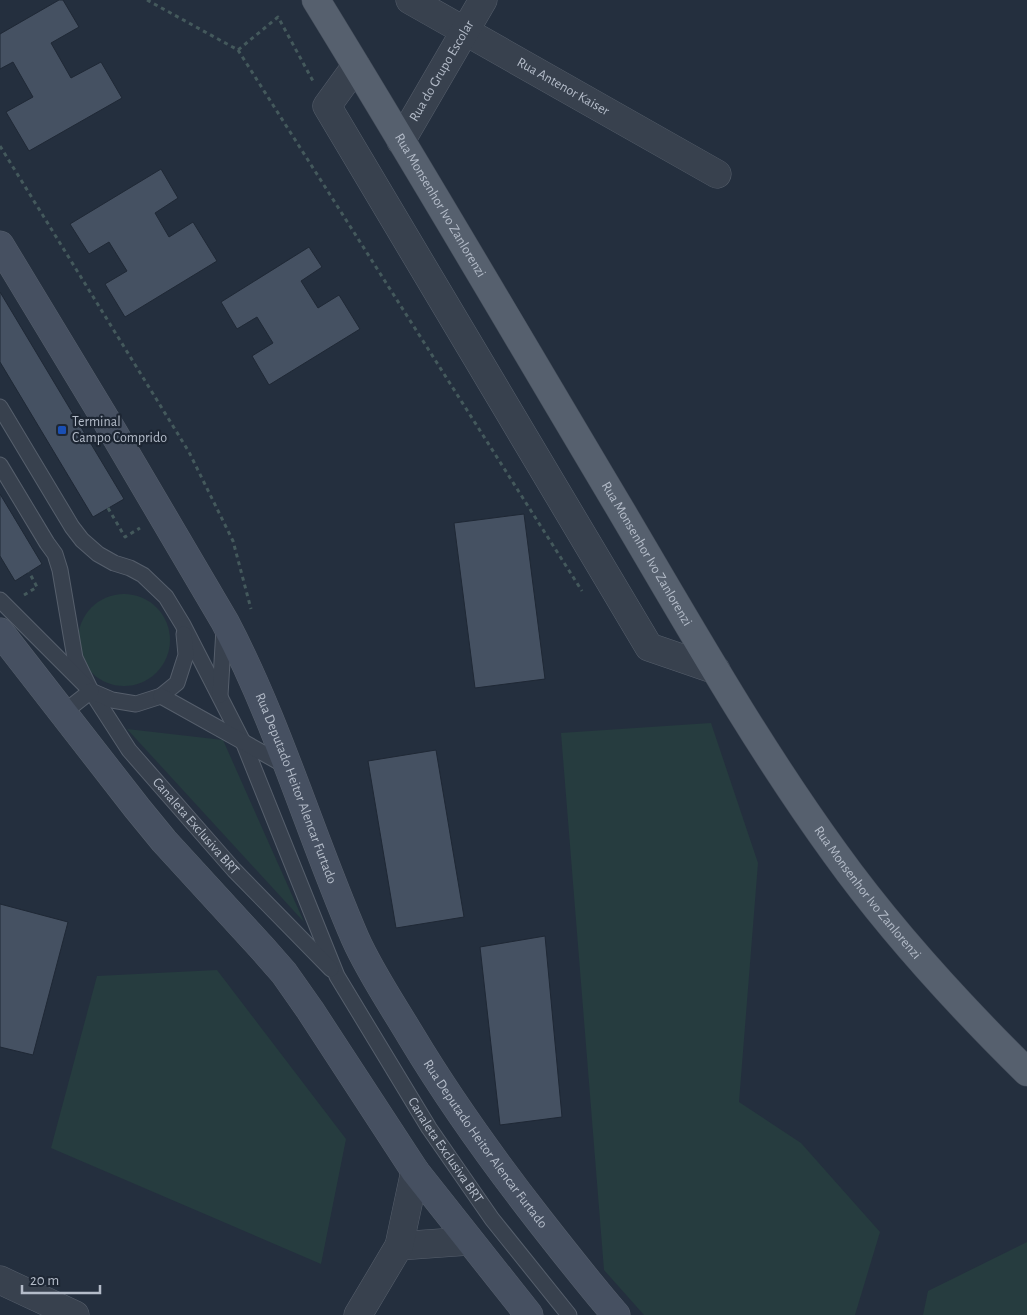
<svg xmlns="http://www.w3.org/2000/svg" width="1027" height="1315" font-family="'Alegreya Sans',sans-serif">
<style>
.green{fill:#263c3f}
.building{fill:#455162;stroke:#1f2835}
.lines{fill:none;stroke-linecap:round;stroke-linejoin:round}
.lane-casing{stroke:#565f6c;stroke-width:17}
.street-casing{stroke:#565f6c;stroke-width:29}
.secondary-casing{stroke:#565f6c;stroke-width:29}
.primary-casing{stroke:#414a57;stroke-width:29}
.path{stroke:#44595c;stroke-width:3;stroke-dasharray:4 4;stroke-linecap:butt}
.lane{stroke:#38414e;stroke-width:15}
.street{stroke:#38414e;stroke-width:28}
.secondary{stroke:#465061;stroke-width:28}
.primary{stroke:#56606e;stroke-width:28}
.transit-dot{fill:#1a4fb4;stroke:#1d2633;stroke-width:2}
.labels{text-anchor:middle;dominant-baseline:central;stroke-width:4.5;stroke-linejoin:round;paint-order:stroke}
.street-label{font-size:14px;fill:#b4bcc9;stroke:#1d2633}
.poi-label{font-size:14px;fill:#b4bcc9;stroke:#1d2633;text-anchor:start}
</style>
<rect width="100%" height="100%" fill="#242f3e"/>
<g class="green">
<circle cx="124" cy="640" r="46"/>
<path d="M711,723l47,140 -19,239 62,41 79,89 -25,83h-211l-40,-45 -43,-537z"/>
<path d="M127,729l96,11 81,182z"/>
<path d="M217,970l129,169 -25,125 -270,-116 46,-172z"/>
<path d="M1027,1242v73h-104l5,-24z"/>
</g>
<g class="building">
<path d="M59,0h4l16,27 -28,16 20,35 30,-16 21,36 -93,53 -23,-39 27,-15 -20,-35 -13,7v-35z"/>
<path d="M161,169l17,29 -23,15 14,24 24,-15 24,39 -92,56 -20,-33 22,-13 -18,-29 -20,12 -19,-30z"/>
<path d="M309,247l13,20 -21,14 17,27 21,-13 21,34 -91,56 -17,-29 21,-13 -16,-26 -20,12 -16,-27z"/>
<path d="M0,292l124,207 -31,18 -93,-155z"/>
<path d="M0,494l42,70 -27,17 -15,-25z"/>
<path d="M524,514l21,165 -70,9 -21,-165z"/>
<path d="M436,750l28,167 -68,11 -28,-167z"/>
<path d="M0,904l68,18 -35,133 -33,-8z"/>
<path d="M545,936l17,181 -62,8 -20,-178z"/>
</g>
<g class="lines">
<g class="lane-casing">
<g id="lane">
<path id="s1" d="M0,407l72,120 10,13 16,14 16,9 16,5 13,7 23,22 17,28 61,119 93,232 92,152 63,91 77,96"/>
<path id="s2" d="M0,465l47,78 8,11 5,16 15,88 16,33 38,59 105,120 97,99"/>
<path d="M0,600l91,91 21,9 24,4 25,-8 16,-13 9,-28 -2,-21"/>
<path d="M220,695l4,-66"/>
<path d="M161,696l127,71"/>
<path d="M63,713l28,-22"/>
</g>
</g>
<g class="street-casing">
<g id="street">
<path id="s3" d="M410,0l307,174"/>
<path d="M356,66l-29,40 322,541 67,23"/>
<path id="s4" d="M401,141l82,-141"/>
<path d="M399,1246l70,-5"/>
<path d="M0,1280l75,35"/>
<path d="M358,1315l41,-69 16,-75"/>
</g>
</g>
<g class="secondary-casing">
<g id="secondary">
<path id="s5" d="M0,245l112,185 113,192c53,101 85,212 130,316 15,34 37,66 56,98 39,65 83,126 129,185 25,32 50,64 76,94"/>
<path d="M0,632l137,176 27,33 99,108 21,24 26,37 105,161 114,144"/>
</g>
</g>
<g class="primary-casing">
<g id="primary">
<path id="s6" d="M316,0c104,169 204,341 306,512 68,115 134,232 213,341 56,78 123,151 192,219"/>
</g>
</g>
<g class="path">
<path d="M147,0l91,50 40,-33 35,64"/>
<path d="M238,50l344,541"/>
<path d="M0,146l189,306 44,89 18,68"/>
<path d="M108,508l17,29 15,-9"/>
<path d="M24,595l13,-8 -8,-15"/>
</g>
<use href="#lane" class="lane"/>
<use href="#street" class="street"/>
<use href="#secondary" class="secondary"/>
<use href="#primary" class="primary"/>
</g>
<rect class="transit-dot" x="57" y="425" width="10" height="10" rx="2.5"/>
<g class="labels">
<g class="street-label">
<text stroke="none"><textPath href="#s4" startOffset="81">Rua do Grupo Escolar</textPath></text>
<text stroke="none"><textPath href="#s3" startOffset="176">Rua Antenor Kaiser</textPath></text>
<text stroke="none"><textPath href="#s6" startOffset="240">Rua Monsenhor Ivo Zanlorenzi</textPath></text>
<text stroke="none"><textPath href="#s6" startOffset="645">Rua Monsenhor Ivo Zanlorenzi</textPath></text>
<text stroke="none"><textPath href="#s5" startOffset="620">Rua Deputado Heitor Alencar Furtado</textPath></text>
<text stroke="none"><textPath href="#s2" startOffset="419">Canaleta Exclusiva BRT</textPath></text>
<text stroke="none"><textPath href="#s6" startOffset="1050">Rua Monsenhor Ivo Zanlorenzi</textPath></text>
<text stroke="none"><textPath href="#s5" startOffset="1025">Rua Deputado Heitor Alencar Furtado</textPath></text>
<text stroke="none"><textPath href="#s1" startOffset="881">Canaleta Exclusiva BRT</textPath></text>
</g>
<g class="poi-label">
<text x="72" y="422">Terminal<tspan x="72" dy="16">Campo Comprido</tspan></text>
</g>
</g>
<path d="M22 1285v8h78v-8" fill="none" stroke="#b4bcc9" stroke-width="2.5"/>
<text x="30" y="1285" font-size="15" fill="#b4bcc9" stroke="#1d2633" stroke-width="4" paint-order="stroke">20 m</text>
</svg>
